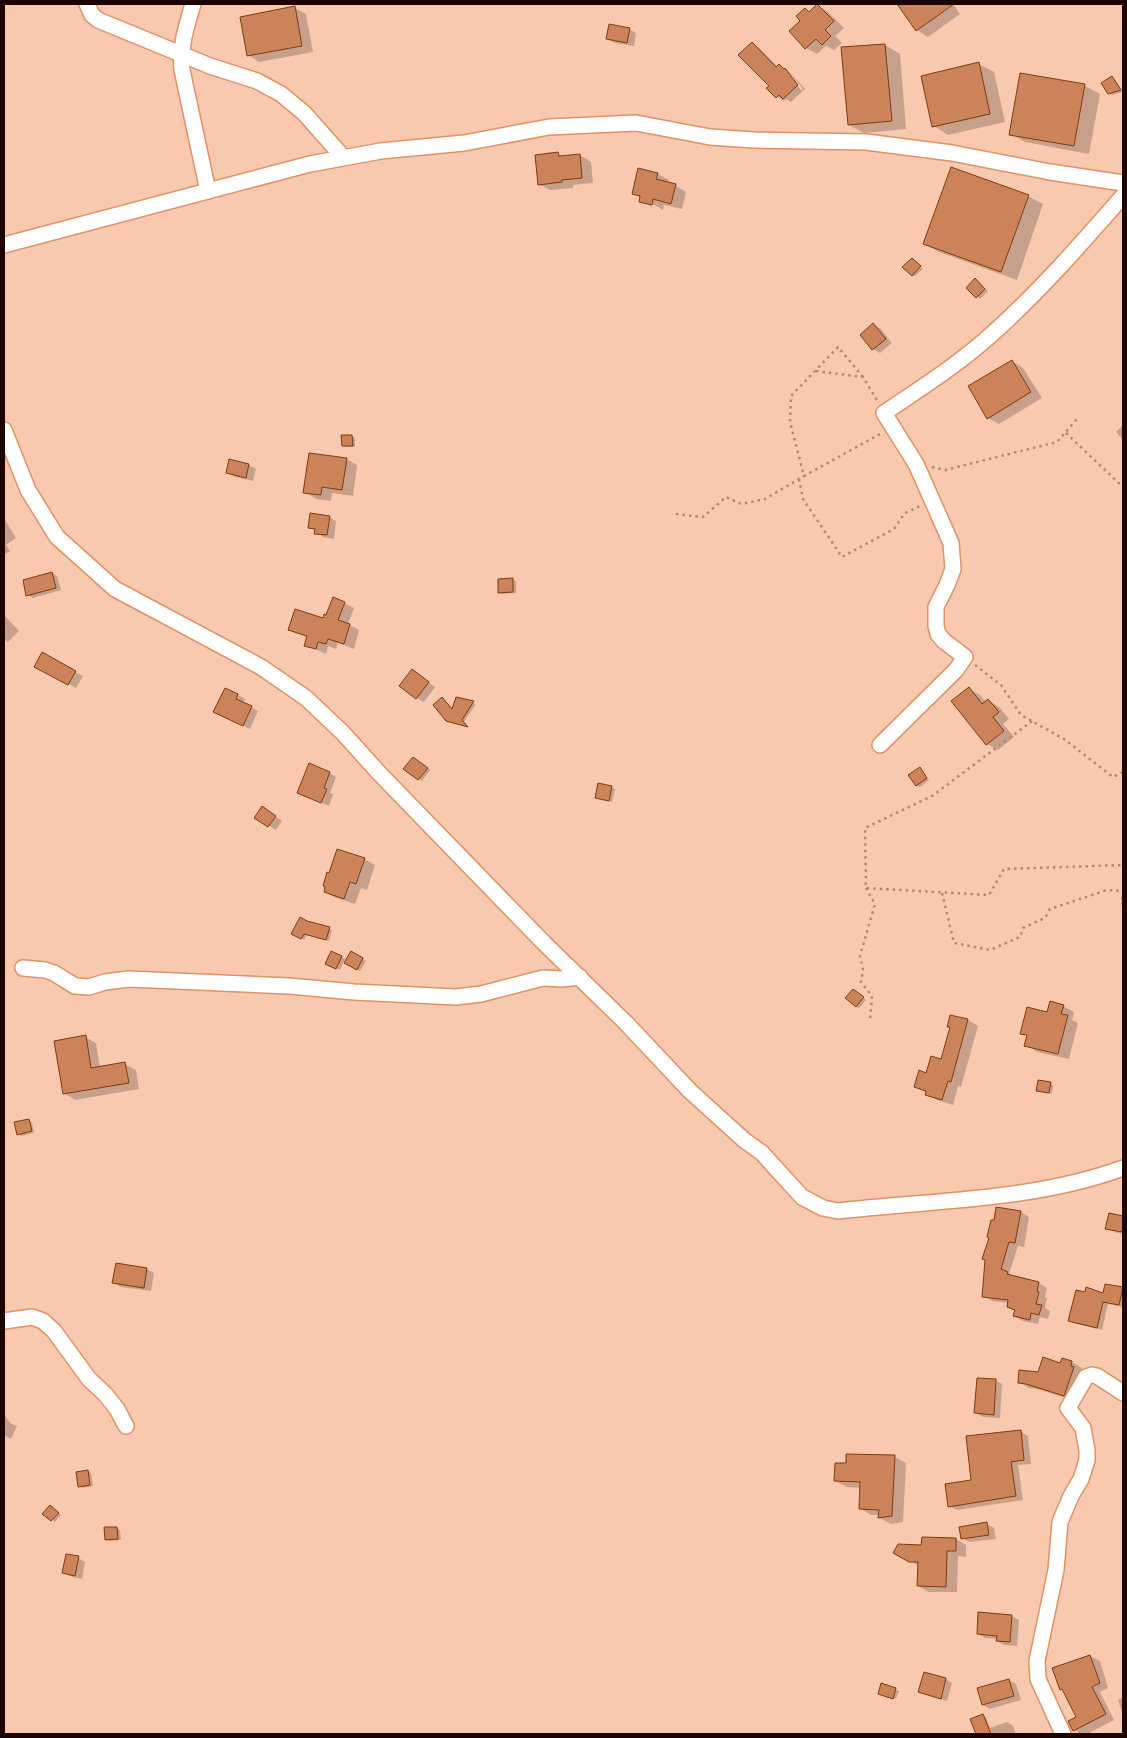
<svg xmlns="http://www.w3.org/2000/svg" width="1127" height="1738" font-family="Rubik,sans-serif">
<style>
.shadow{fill:#0003}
.building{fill:#cd8359;stroke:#7e3b0b}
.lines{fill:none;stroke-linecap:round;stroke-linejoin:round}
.minor-casing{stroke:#de9268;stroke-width:18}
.path{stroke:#b18976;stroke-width:2.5;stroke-dasharray:2.5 4;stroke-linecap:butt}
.minor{stroke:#fff;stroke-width:15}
</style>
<rect width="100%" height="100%" fill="#f9c9af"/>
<g class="shadow">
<path d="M898,4h55l7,10 -32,23 -11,-7z"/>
<path d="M817,5l11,7 16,16 -9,8 7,7 -8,7 -8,-4 -9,8 -11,-6 -15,-16 11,-11 3,-12 5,3z"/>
<path d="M295,8l11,6 7,38 -54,10 -11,-7z"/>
<path d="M629,29l7,4 -2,13 -19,-3 -7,-4z"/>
<path d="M752,44l7,4 19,19 10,4h-2l15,19 2,-1 -13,-17 2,2 13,15 -14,13 -5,-3 -2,2 -7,-4z"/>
<path d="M885,45l15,9 6,75 -42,4 -15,-8z"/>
<path d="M979,64l15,8 11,50 -57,13 -14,-9z"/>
<path d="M1112,78l3,2 8,12 -11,3 -3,-2z"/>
<path d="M1085,86l15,8 -11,60 -64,-12 -14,-8z"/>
<path d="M558,154l5,3 17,-2 11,7 2,21 -20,2v3l-23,2 -11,-6z"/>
<path d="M658,174l11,6 -1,3 7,2 11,7 -4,17 -18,-4 -1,5 -12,-7v3l4,2 -3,-1 -11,-6v-3l-8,-5z"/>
<path d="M1028,196l15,8 -26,76 -78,-28 -15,-9z"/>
<path d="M915,261l8,8 -8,7 -3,-1z"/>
<path d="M978,282l10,9 -8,8 -12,-11z"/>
<path d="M874,325l7,4 11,14 -12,10 -7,-4z"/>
<path d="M1012,361l11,7 19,30 -43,26 -11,-6z"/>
<path d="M1123,425v15l-7,-8z"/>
<path d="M352,436l3,2v9h-9l-3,-2z"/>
<path d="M346,459l11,6 -4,31 -21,-3 -1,8 -15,-2 -11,-7z"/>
<path d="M230,461l19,4 7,4 -3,12 -18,-4 -7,-4z"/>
<path d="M329,517l7,4 -2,18 -11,-2 -13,-10z"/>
<path d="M4,518l12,20 -10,7 4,6 -6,4z"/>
<path d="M52,573l5,3 4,14 -28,8 -6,-3z"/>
<path d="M513,580l3,1v12l-14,1 -3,-2z"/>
<path d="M344,603l10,5 -6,16 11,6 -5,19 -16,-6 -2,6 -8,-3 -2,8 -20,-9 2,-7 -18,-8 34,-10z"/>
<path d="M4,615l15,16 -11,11 -4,-3z"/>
<path d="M43,654l40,22 -7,12 -40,-22z"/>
<path d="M412,671l23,16 -11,15 -7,-4z"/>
<path d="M969,689l11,6 6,7 2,-2 11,7 10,12 -6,5 11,13 -16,13 -11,-6z"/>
<path d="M238,695l7,4 -2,4 15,8 -8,18 -28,-13z"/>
<path d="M443,698l10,12 4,-11 19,5 -12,18 4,5 -17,-5z"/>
<path d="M416,760l14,10 -8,11 -17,-13z"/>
<path d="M920,769l9,11 -9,7 -4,-2z"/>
<path d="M329,773l7,4 -6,16 3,1 -4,12 -30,-13z"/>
<path d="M599,784l16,5 -3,13 -16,-5z"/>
<path d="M269,812l13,9 -6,9 -20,-13z"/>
<path d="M364,859l11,6 -8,25 -6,-2 -6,16 -19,-6 -11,-6z"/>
<path d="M307,922l25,8 -3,11 -22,-6 -3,5 -11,-6z"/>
<path d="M352,952l14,9 -6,10 -14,-8z"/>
<path d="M342,957l3,2 -5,11 -10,-5z"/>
<path d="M856,992l10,8 -7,8 -3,-2z"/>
<path d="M1063,1006l11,6 -2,8 6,3 -9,36 -32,-7 -11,-7 2,-8 -6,-4 26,-20z"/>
<path d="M951,1016l17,4 10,6 -17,61 -3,-1 -5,19 -16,-5 -21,-14 25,-25 11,-33z"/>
<path d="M85,1037l11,6 4,25 25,-4 11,6 3,19 -64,11 -11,-7z"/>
<path d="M1050,1083l3,2 -1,9 -11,-2z"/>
<path d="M28,1120l4,2 2,11 -12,3 -4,-2z"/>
<path d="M1021,1212l8,5 -5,30 -6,-1 -9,28 7,4 23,5 8,5 -2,9 2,1 -2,10 5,3 -2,8 -8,-2 -2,7 -15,-3 -9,-5 2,-5 -8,-5 1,-3 -17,-2 -8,-5z"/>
<path d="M1110,1215l13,3v16l-9,-2 -7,-4z"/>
<path d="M117,1264l30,5 7,4 -3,18 -30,-4 -7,-4z"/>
<path d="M1106,1285l17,4v18l-15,-3 -6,26 -28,-7 -4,-2 34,-27z"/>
<path d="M1072,1362l10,6 -1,4 3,2 -9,27 -38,-12 -8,-1 -10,-6 42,-18z"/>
<path d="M995,1380l7,4 -2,34 -17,-1 -7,-4z"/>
<path d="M4,1414l6,9 7,3 -6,13 -7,-4z"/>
<path d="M1020,1431l8,5 3,28 -13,1 5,35 -66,10 -8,-4z"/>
<path d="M895,1457l11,6 -3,59 -12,2 -11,-6v-3h-9l-11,-7 1,-20 -14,-1 -12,-6z"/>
<path d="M88,1471l3,2 2,13 -11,2 -3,-2z"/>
<path d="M53,1508l8,7 -6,7 -11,-8z"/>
<path d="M987,1524l7,4 2,11 -26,3 -8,-4z"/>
<path d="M117,1528l3,2 1,10 -12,1 -3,-2z"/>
<path d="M956,1539l10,6v12l-8,-1 -1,36h-28l-11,-6 1,-20 -24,-14z"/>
<path d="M78,1558l7,4 -3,17 -12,-3 -7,-4z"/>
<path d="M1012,1616l7,4 -2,26 -13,-1 -7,-4 1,-2 -13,-1 -7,-4z"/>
<path d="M1090,1656l10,5 8,27 -8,4 14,28 -27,14h-6l-7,-4 -4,-8 7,-4 -13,-27 -3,-2z"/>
<path d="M946,1679l6,4 -5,18 -21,-6 -6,-3z"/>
<path d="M1009,1680l7,4 5,16 -31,9 -7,-4 -4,-16z"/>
<path d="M882,1684l17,7 -3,8 -14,-4z"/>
<path d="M1123,1697v19l-5,-16z"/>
<path d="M983,1715l3,2 4,11 17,-6 6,4 3,8h-34l-1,-3z"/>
</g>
<g class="building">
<path d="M817,4l17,17 -9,9 6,6 -9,9 -6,-6 -11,10 -16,-18 11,-10 -4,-5 9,-8 4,4z"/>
<path d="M897,4h57l-38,27z"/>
<path d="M295,6l7,40 -55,10 -7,-39z"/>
<path d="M609,24l21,4 -3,15 -21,-4z"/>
<path d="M752,42l24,25 3,-3 5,5 1,-1 13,17 -15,14 -4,-4 -3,3 -10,-10 3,-2 -31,-31z"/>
<path d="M885,44l7,77 -44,4 -7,-78z"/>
<path d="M979,62l11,52 -58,13 -11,-51z"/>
<path d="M1020,73l65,11 -11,62 -65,-11z"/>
<path d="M1112,76l9,14 -13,4 -7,-11z"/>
<path d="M558,152l1,4 21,-2 2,24 -20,2v2l-24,3 -3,-30z"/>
<path d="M951,167l78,28 -28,77 -78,-28z"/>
<path d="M638,168l20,5 -2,6 20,5 -5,20 -18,-5 -1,6 -13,-3 1,-6 -8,-2z"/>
<path d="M912,258l9,8 -9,10 -10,-9z"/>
<path d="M975,278l10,11 -9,9 -10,-10z"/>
<path d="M873,323l13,16 -14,11 -12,-15z"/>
<path d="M1012,360l19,32 -44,27 -19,-33z"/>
<path d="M341,435h11l1,11h-11z"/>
<path d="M309,453l38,5 -5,32 -20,-3 -1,8 -18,-2z"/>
<path d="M229,459l20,5 -3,14 -20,-5z"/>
<path d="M310,513l20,3 -3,19 -13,-1 1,-5 -7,-1z"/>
<path d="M52,572l4,16 -30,8 -3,-16z"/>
<path d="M513,578v14l-15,1v-14z"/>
<path d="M333,597l12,5 -7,18 12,4 -6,20 -16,-5 -2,5 -8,-2 -2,7 -12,-3 3,-10 -19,-6 7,-21 28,9 1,-4 2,1z"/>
<path d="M42,652l34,19 -8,14 -34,-18z"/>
<path d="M412,669l17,13 -13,17 -17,-13z"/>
<path d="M969,687l13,17 6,-5 11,13 -6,5 11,14 -18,14 -35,-44z"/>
<path d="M225,688l13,6 -2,5 16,7 -9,20 -30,-14z"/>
<path d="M442,697l10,12 4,-12 18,4 -12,19 6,7 -22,-6 -13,-16z"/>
<path d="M413,757l15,11 -10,12 -15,-11z"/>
<path d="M309,763l21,9 -6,16 3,1 -6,14 -24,-10z"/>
<path d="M920,767l7,11 -11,8 -8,-11z"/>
<path d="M598,783l14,3 -3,15 -14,-3z"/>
<path d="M262,806l14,10 -8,11 -14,-9z"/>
<path d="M337,849l28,9 -9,26 -6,-2 -6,17 -20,-7 1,-5 -2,-1 4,-14 2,1z"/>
<path d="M300,917l7,4 23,6 -4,13 -22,-6 -3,5 -10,-5z"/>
<path d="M331,951l11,5 -6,13 -11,-5z"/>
<path d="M351,951l12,7 -6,12 -13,-7z"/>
<path d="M853,989l11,8 -8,10 -11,-9z"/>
<path d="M1050,1001l14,4 -3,9 7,1 -10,39 -34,-8 3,-11 -7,-1 7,-27 20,5z"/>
<path d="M950,1015l18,4 -17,63 -3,-1 -6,19 -17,-5 1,-4 -12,-4 5,-17 7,3 5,-17 10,3 9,-32h-3z"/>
<path d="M86,1035l5,33 34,-6 4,21 -66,11 -9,-53z"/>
<path d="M1038,1080l13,2 -2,11 -13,-2z"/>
<path d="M29,1119l3,12 -15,4 -3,-13z"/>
<path d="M996,1207l25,4 -6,32 -6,-1 -8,27 7,3 -1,2 32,8 -2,9 2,1 -3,12 6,1 -3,10 -8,-2 -1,7 -17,-4 2,-6 -8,-3 1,-7 -26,-3 3,-37 -3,-1 7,-21 -2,-1 4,-17h3z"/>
<path d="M1109,1213l14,3v16l-18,-3z"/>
<path d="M116,1263l31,5 -3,20 -32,-5z"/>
<path d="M1105,1284l18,3 -4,18 -16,-3 -6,26 -29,-7 8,-31 9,2 1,-5 17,6z"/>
<path d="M1043,1357l17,6 2,-5 10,3 -1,5 3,1 -10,29 -38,-12 -8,-1 1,-13 19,2z"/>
<path d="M977,1378l19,1 -2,36 -20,-2z"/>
<path d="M1021,1430l3,30 -13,2 5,34 -68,11 -3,-23 26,-4 -5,-44z"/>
<path d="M846,1454l49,1 -3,61 -14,2 1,-8 -20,-1 1,-27 -26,-1 1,-18h11z"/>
<path d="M88,1470l2,15 -12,2 -2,-15z"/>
<path d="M50,1505l9,8 -8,8 -9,-7z"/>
<path d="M987,1522l2,13 -28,4 -2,-12z"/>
<path d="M104,1527h13l1,12 -13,1z"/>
<path d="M922,1537l34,1v13h-9l-1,36 -29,-1 1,-24h-9l-16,-9 5,-9 23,1z"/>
<path d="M66,1554l13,2 -4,20 -13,-3z"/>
<path d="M978,1612l34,3 -2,27 -14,-1 1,-5 -20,-2z"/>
<path d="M1090,1655l10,28 -8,4 14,27 -33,17 -5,-10 8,-4 -14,-28 -2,1 -8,-22z"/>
<path d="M924,1672l22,6 -5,21 -23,-7z"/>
<path d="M1009,1679l5,17 -32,9 -5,-17z"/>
<path d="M881,1683l15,5 -3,11 -15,-5z"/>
<path d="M983,1714l8,20h-15l-6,-15z"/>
</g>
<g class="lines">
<g class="minor-casing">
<g id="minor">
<path d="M87,4l5,11 6,5 112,46 47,15 24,13 23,19 39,44"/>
<path d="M193,4c-7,24 -13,41 -11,66l26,121"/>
<path d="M4,245l306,-81 71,-13 83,-8 85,-16 87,-4 74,14 44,3 112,2 86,11 98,19 73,11"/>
<path d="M4,430l24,60 29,47 58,52 146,78 45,31 37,35 36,40 165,170 82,80 64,68 54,49 18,13 40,44 21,11 15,3c95,-11 195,-10 285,-43"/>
<path d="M880,745l76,-75 9,-13 -21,-16 -6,-7 -2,-8v-19l11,-22 6,-16 -2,-26 -35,-79 -32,-51c37,-25 75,-49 108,-79 47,-42 89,-90 131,-138"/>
<path d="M23,968l22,2 9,3 21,13 14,1 16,-5 24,-3 160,7 65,6 102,5 25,-3 62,-16 19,1 18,-2"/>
<path d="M4,1321l28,-4 11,4 11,10 35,48 16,15 12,15 9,17"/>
<path d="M1063,1734l-25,-55 -1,-18 19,-91 4,-48 11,-26 10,-17 6,-19v-10l-4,-22 -15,-20 18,-31 6,-2 5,1 26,17"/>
</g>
</g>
<g class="path">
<path d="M816,371l47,6 15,25"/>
<path d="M863,377l-25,-30 -47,49 -1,26 14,54 76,-42"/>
<path d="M1066,433l57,54"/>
<path d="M932,467l13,3 112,-28 21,-24"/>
<path d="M799,479l4,20 39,58 52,-28 11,-16 15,-7"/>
<path d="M676,514l27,3 23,-20 15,7 24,-5 39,-23"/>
<path d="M975,665l26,20 20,30 43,24 49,38 10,-5"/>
<path d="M1032,721l-100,75 -67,32 1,60 123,7 15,-26 119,-4"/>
<path d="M866,888l9,16 -15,52 3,14 -2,12 11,14 -2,25"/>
<path d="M942,893l12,50 36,7 30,-13 3,-9 22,-10 5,-9 57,-19 16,1"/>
<path d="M1123,897l-2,3 2,5"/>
</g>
<use href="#minor" class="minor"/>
</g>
<rect width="1127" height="1738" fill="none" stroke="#1c0300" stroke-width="10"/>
</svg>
